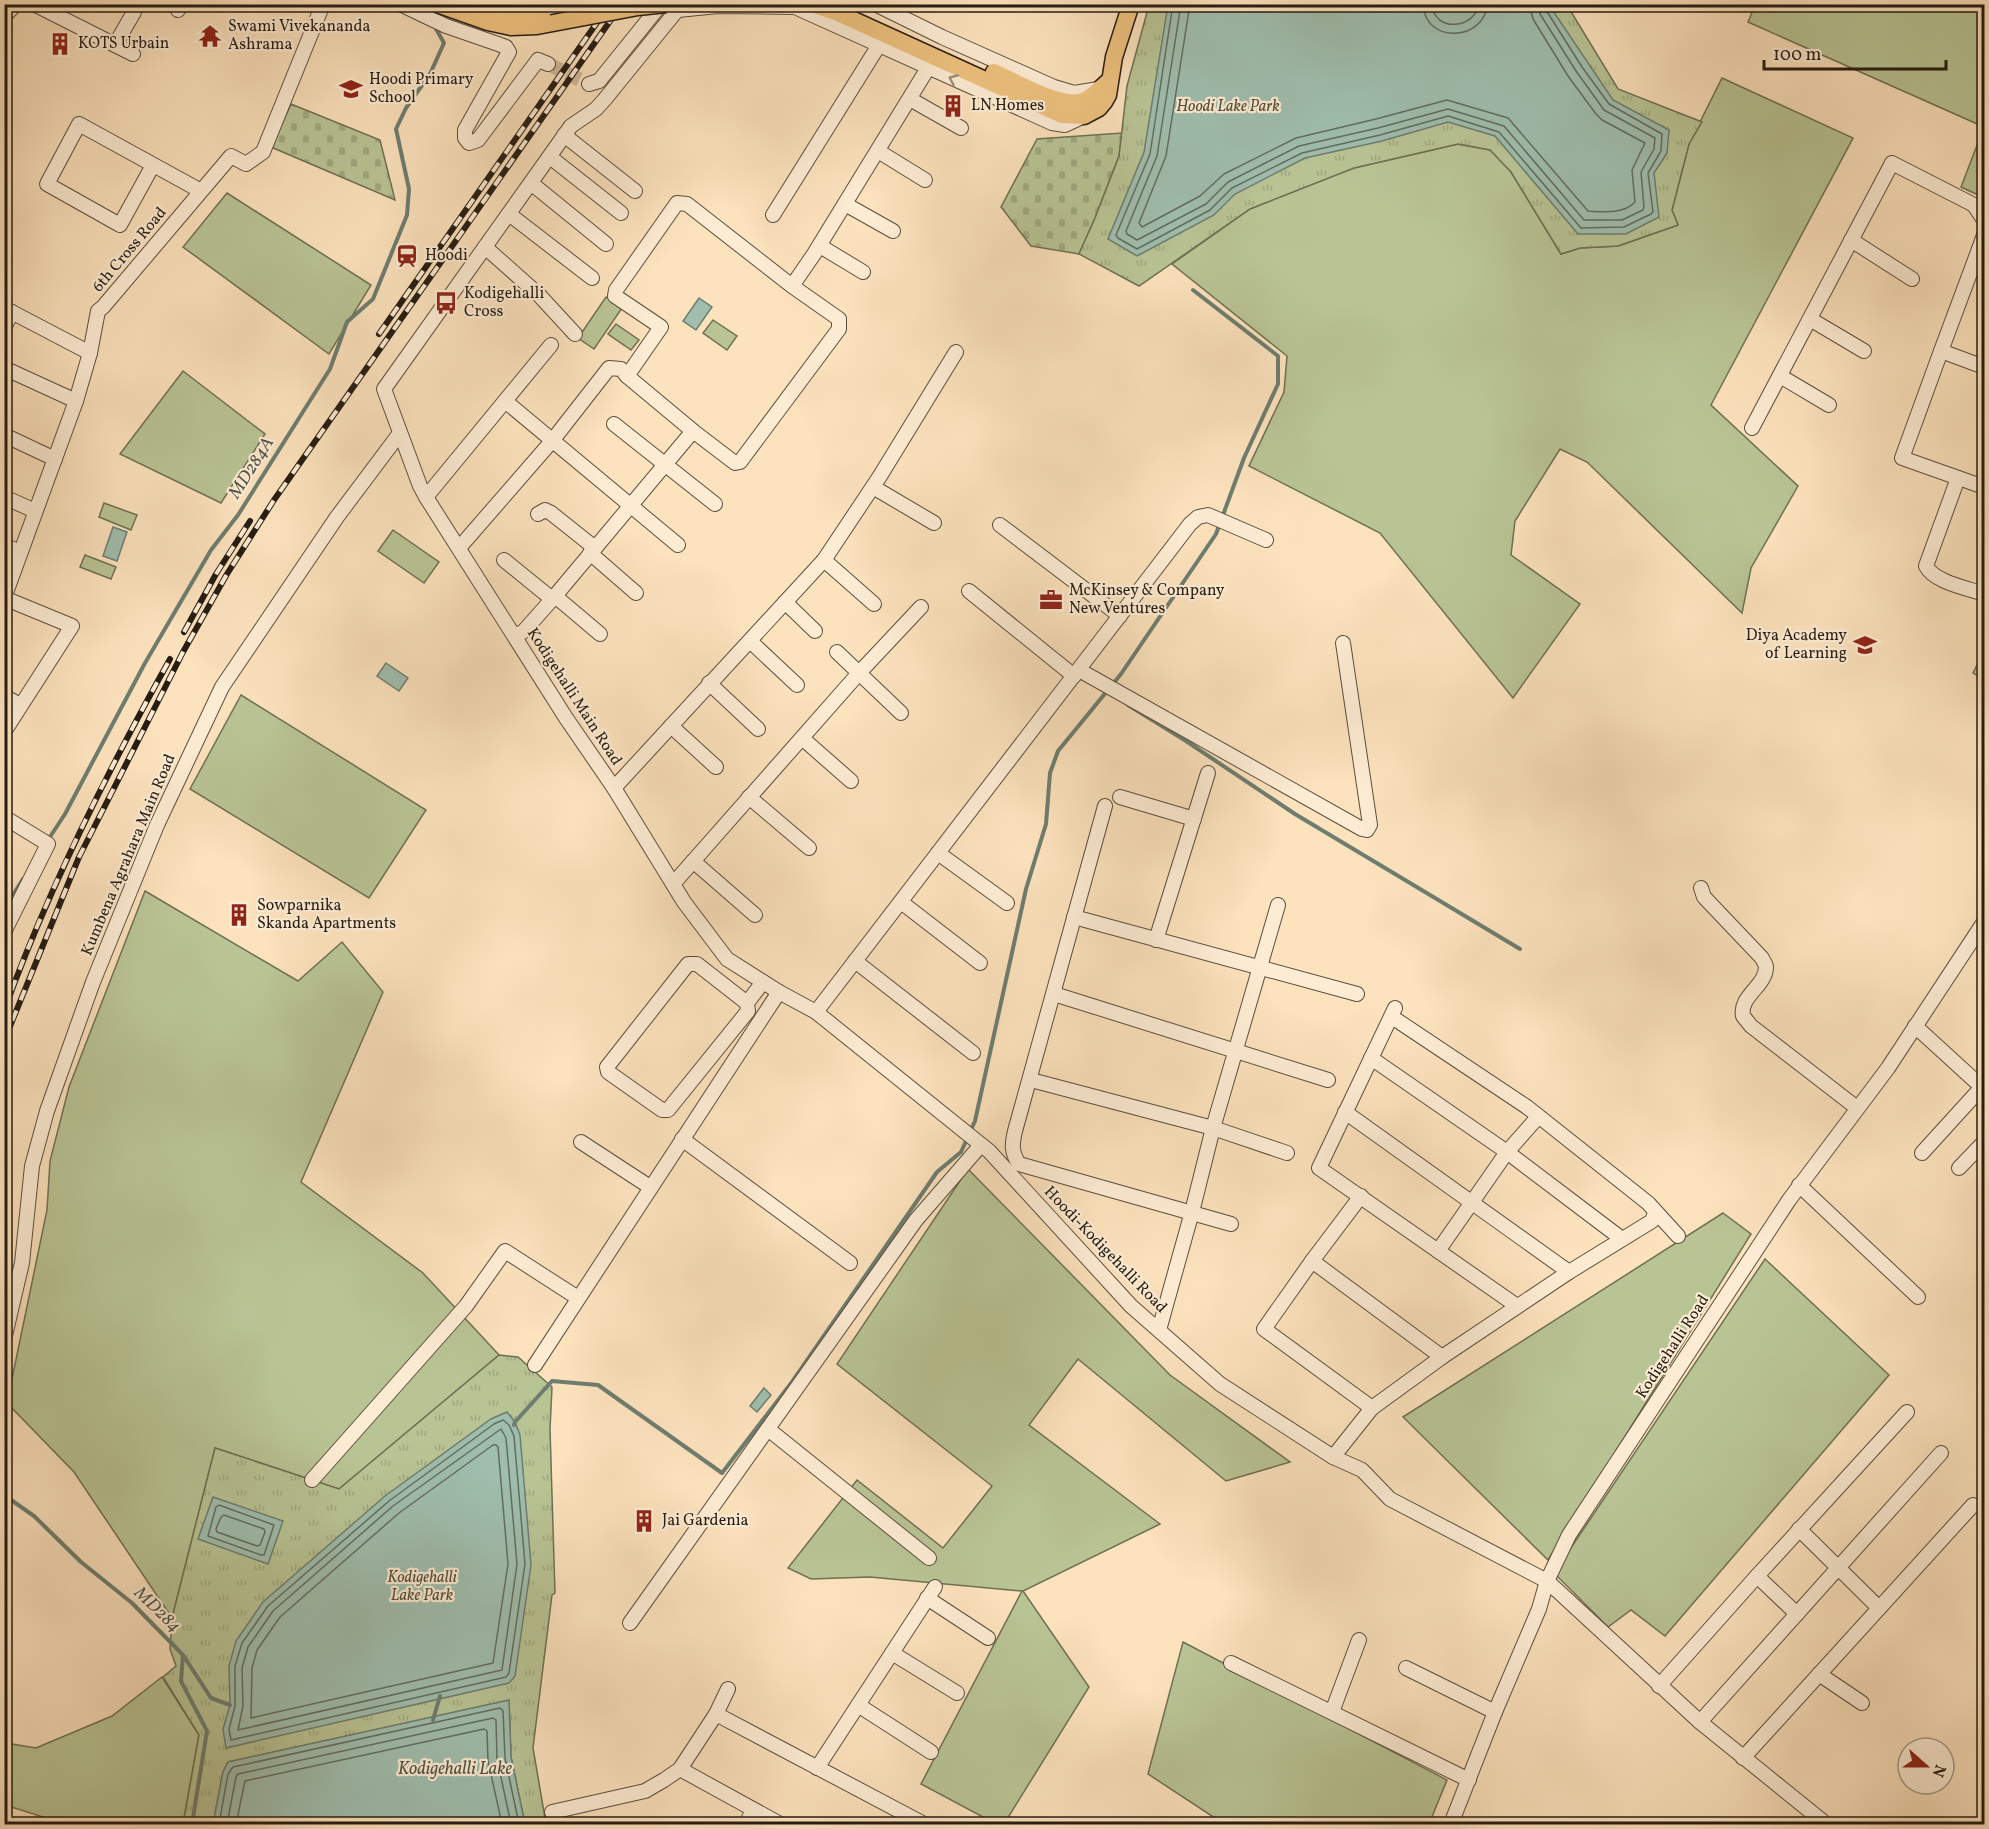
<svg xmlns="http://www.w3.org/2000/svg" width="1989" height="1829" font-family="Vollkorn,serif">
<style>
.grass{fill:#b9c495;stroke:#6f7054;stroke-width:1.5}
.cemetery{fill:url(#cemetery-stones);stroke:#6f7054;stroke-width:1.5}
.park{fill:url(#park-tufts);stroke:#6f7054;stroke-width:1.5}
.water{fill:#9fbeae;stroke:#6e7d70;stroke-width:1.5}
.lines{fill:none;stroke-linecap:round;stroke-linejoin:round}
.shore{stroke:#626d60;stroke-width:1.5}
.stream{stroke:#6e7d70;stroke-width:4}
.minor-tunnel{stroke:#d1ba9b;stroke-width:14;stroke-dasharray:14 7;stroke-linecap:butt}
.minor-casing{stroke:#5b4e3d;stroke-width:16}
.major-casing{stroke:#251c12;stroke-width:19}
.minor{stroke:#fdecd4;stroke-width:14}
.major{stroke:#eec17e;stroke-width:16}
.rail-casing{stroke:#251c12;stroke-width:6}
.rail{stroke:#fdecd4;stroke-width:4;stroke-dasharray:11;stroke-linecap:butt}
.major-bridge-casing{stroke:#251c12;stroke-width:19;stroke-linecap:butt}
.major-bridge{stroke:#eec17e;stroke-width:16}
.oneway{stroke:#9c8e7d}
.labels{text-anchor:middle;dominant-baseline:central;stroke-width:4.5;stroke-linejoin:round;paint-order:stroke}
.poi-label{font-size:16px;fill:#251c12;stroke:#fdecd4;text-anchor:start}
.park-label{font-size:16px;font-style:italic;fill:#514e39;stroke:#fdecd4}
.street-label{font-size:16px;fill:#251c12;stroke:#fdecd4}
.water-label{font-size:18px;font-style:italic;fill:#505549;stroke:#fdecd4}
</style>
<defs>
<pattern id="cemetery-stones" width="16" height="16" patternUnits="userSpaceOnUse" patternTransform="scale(1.5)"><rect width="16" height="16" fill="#b9c495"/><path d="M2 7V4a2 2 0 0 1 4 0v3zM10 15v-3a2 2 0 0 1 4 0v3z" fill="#9fa87f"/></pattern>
<pattern id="park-tufts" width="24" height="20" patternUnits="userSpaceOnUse" patternTransform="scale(1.5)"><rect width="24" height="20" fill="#b9c495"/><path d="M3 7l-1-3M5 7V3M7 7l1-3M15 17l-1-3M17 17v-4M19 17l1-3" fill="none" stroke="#9fa87f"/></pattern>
</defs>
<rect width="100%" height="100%" fill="#fce2bd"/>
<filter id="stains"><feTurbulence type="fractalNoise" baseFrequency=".00333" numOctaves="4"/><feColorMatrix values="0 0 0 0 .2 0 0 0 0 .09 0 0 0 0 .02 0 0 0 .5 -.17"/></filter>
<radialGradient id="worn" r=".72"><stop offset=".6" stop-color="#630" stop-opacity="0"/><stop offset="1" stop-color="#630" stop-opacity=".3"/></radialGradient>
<g class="grass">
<path d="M1755,5h229v188l-8,1 -15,-7 23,-60 -236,-105z"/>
<path d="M1722,78l131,60 -142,267 87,81 -47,82 -9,45 -155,-151 -27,-13 -45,72 -4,34 69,49 -67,94 -133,-165 -131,-67 35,-74 3,-36 -115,-92 78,-55 54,-23 50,-18 104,-24 33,6 20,22 50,82 19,-6 38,-2 60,-21 -6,-15 17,-66z"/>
<path d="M227,193l144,92 -42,69 -146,-107z"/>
<path d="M606,297l16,11 -28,41 -16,-11z"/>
<path d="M713,320l24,16 -10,14 -24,-17z"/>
<path d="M616,324l23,16 -8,10 -23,-16z"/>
<path d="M183,371l82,63 -44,69 -101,-49z"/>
<path d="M104,503l33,12 -6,15 -32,-13z"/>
<path d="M393,530l46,32 -15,21 -46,-32z"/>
<path d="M85,555l31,12 -5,12 -31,-12z"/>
<path d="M1984,651v29l-11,-7z"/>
<path d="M241,695l185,115 -57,88 -179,-109z"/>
<path d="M145,891l153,90 44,-39 41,50 -82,190 122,91 76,82 -160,134 -124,-41 -43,170 -98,-146 -67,-69 40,-193 3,-49 19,-74z"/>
<path d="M968,1169l202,206 120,87 -64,19 -148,-122 -49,66 131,99 -137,67 66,96 -85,137h-8l-75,-40 101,-193 -152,-14 -59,2 -23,-11 69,-88 86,68 49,-62 -155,-122z"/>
<path d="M1723,1213l28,21 -203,326 -145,-143z"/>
<path d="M1765,1259l124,116 -224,261 -34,-26 -23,17 -54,-54z"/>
<path d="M1183,1642l264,138 -18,44h-205l-76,-50z"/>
<path d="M162,1677l37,58 -16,89h-118l-60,-19v-62l31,5 76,-32z"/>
</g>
<g class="cemetery">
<path d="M291,104l89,36 15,60 -124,-53z"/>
<path d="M1122,133l-3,23 -24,62 -16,36 -48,-8 -30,-39 36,-68z"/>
</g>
<g class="park">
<path d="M1149,5h418l51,84 84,33 -13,22 -17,66 6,15 -60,21 -38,2 -19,6 -50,-82 -21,-22 -32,-6 -104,24 -104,41 -111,77 -60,-32 16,-36 24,-62 8,-70z"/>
<path d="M499,1355l19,2 34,30 -2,42 5,164 -3,2 -19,153 13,76h-21l-14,-67 -2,-56 -281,61 -5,10 -10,52h-30l16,-89 -36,-58 13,-11 -6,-17 2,-31 43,-170 124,41z"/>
</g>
<g class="water">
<path d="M1444,4l5,7 25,-6h75l64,95 56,30 -2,23 -13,20 5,44 -33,17h-48l-83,-98 -47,-14 -66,19 -77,17 -70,36 -21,21 -77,41 -29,-17 36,-87 24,-147z"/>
<path d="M699,298l13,9 -16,23 -13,-9z"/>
<path d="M113,527l14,5 -10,29 -14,-5z"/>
<path d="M386,663l22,15 -9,13 -22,-15z"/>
<path d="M764,1388l7,7 -14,17 -7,-6z"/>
<path d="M507,1412l8,10 5,13 11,130 -16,111 -6,7 -283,65 -3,-19 7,-24 -1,-39 7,-25 27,-39 122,-106 106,-77z"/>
<path d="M213,1497l70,24 -15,43 -70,-25z"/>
<path d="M509,1700l2,57 14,67h-312l10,-52 5,-10z"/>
</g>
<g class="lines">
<g class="shore">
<path d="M1173,4l-23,150 -34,81 2,3 19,11 73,-39 22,-22 70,-35 78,-18 68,-19 51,16 82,96 43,-1 27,-13 2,-2 -5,-39 13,-22 1,-17 -53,-30 -27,-37 -36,-57 -1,-6"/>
<path d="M1181,4l-24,152 -31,75 1,3 10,6 69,-36 22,-22 71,-36 79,-18 70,-19 56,17 80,94h38l21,-10 1,-3 -3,-35 13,-23 1,-11 -51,-28 -28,-39 -36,-57 -2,-10"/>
<path d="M1190,4l-24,152 -27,67 3,4 58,-31 24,-22 72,-36 80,-19 71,-19 61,18 80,93c16,1 36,3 47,-9l-3,-32 13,-27 -43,-23 -6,-6 -28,-38 -35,-57 -4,-15"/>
<path d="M1423,4c2,42 63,36 64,0"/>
<path d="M1432,4c2,30 45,24 46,0"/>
<path d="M503,1420l6,5 5,11 11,128 -16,109 -3,4 -275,63 -2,-11 6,-23v-40l7,-23 26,-37 121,-105 105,-77z"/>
<path d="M501,1429l5,9 11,126 -15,106 -264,60 5,-24 -1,-38 6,-21 25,-36 120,-105z"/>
<path d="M493,1445h3l2,2 10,117 -15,99 -242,55 1,-50 5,-18 23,-33 119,-104z"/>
<path d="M219,1505l55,20 -10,30h-3l-53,-19 8,-29z"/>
<path d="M224,1515l40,14 1,3 -5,13 -3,1 -40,-14 -1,-3 5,-12z"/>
<path d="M219,1824l9,-50 5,-7 267,-59 3,3 2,47 14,66"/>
<path d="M227,1824l9,-47 2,-3 255,-56 3,2 1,39 14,65"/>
<path d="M236,1824l9,-43 239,-52 3,2 1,30 14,63"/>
</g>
<g class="stream">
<path d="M1128,705l58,36 109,73 225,135"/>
<path d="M48,840l17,-26 80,-151 66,-113 27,-35 92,-146 17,-47 26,-23 34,-84 2,-26 -13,-60 10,-21 24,-34 14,-31 -9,-16"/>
<path d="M4,909l19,-30"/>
<path d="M970,1132l5,-11 51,-232 20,-65 4,-51 8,-22 63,-77 95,-140 28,-76 34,-74v-28l-85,-66"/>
<path d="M514,1425l1,-3 37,-41 46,4 124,88 70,-91 145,-210 24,-20 6,-13"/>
<path d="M4,1495l30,21 47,46 51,41 51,52 -2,26 26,50 -15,93"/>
<path d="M183,1655l28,43 19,7"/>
<path d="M433,1720l7,-24"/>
</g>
<path class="minor-tunnel" d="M548,64l41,20"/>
<g class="minor-casing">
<g id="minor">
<path d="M34,4l99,50"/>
<path d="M400,4l46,22 52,18 8,3 3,5 -44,78v8l4,5 9,-3 60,-80 10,4"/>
<path d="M682,4l-77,95 -9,10 -25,17 -187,263 36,97 6,11 140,221 48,70 70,114 43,57 52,33 37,20 173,139 142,155 89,78 113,73 29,13 28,29 157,82 153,141 126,102"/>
<path d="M875,4l67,33 112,50 20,6 25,-4"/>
<path d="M178,10l3,-6"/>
<path d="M678,10l40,-4 77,1 257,116 13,2 17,-8"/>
<path d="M4,16l12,-12"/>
<path d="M115,45l19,-33"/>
<path d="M589,84l10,-3 62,-77"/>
<path d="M910,99l51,29"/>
<path d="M564,135l71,56"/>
<path d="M878,151l47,29"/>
<path d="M550,157l71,56"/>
<path d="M153,165l-33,60 -73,-41 32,-60 122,67"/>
<path d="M531,183l75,61"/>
<path d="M845,204l48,27"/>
<path d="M509,214l83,64"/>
<path d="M773,215l106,-170"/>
<path d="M1851,240l61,39"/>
<path d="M820,246l43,26"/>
<path d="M485,247l54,48 36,39"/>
<path d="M1979,249l5,-14"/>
<path d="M792,286l-105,-82 -10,-1 -61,87 -1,6 46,31 -34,49 66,55 42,32 5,-1 99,-133v-10l-47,-33 22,-32 114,-186"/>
<path d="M4,308l86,45"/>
<path d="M1810,319l54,32"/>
<path d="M4,328l8,-16"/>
<path d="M1941,351l38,-102 5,3"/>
<path d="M1984,367l-43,-16 -39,107 82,29"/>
<path d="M4,368l72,33"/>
<path d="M1780,376l49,29"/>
<path d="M505,401l173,144"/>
<path d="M614,424l101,80"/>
<path d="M1752,428l140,-265 82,42 10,15"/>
<path d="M4,435l51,24"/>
<path d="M1958,478l-32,88c8,16 41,22 58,28"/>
<path d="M873,487l61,36"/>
<path d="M4,497l31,14"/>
<path d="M426,497l125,-152"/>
<path d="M538,514l7,-4 6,3 44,35"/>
<path d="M1000,525l120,91"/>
<path d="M4,545l16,7"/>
<path d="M459,548l93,-107 57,-73 12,1 6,7"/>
<path d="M590,553l46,40"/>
<path d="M504,560l48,39"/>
<path d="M824,560l50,44"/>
<path d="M969,591l105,85"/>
<path d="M555,596l45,38"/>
<path d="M4,598l72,-197 14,-48 8,-42 5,-4 128,-151 15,8 17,-12 60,-148"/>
<path d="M4,598l68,28 -68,106"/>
<path d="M785,602l30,29"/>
<path d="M516,636l8,-5 31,-35 138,-165"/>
<path d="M750,641l47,44"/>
<path d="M837,652l64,61"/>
<path d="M1079,670l283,159 5,1 3,-5 -27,-182"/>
<path d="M709,683l49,46"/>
<path d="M4,696l16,9"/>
<path d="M671,726l45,41"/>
<path d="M802,738l49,43"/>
<path d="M614,788l210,-228 56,-84 76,-124"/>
<path d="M749,797l60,51"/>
<path d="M1120,797l74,22"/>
<path d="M1105,806l-90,325c-3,13 -4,21 4,33l212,60"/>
<path d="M4,817l44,27 -44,88"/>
<path d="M938,853l69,50"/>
<path d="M693,861l62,54"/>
<path d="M673,884l186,-211 62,-66"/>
<path d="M1701,888l3,9 58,61c1,3 4,6 4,9 0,19 -27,29 -23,49l8,10 106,82"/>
<path d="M901,902l79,61"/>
<path d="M1074,917l283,77"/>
<path d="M1156,940l52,-167"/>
<path d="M855,961l118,92"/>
<path d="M1054,994l274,86"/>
<path d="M747,1003l-50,-39h-9l-81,103 1,5 54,38h6l80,-99 -1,-8 16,-21"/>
<path d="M1395,1008l-76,160 198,138"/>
<path d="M816,1012l374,-488 8,-7 10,-2 58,25"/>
<path d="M1392,1017l135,90 121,96 30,33"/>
<path d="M1915,1026l69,63"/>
<path d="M1371,1058l136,94 115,87"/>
<path d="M1031,1080l182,48 74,25"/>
<path d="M1345,1112l224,160"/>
<path d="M682,1139l168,124"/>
<path d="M581,1142l69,45"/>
<path d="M1922,1153l60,-66"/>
<path d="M1959,1168l25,-26"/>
<path d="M1799,1185l119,112"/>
<path d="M1361,1196l-49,65 -48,68 108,79"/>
<path d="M1438,1251l69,-99 31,-35"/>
<path d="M1312,1261l130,96"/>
<path d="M1159,1330l33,-118 21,-84 65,-223"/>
<path d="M4,1340l18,-77 10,-97 15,-55 46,-129 64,-157 65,-138 115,-170 63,-84"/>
<path d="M535,1365l244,-373"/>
<path d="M768,1429l161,129"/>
<path d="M1333,1457l39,-49 70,-51 127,-85 83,-51 3,-8"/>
<path d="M312,1480l154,-174 39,-55 73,47"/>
<path d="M1799,1529l80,79"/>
<path d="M1757,1576l40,38"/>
<path d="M927,1598l61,40"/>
<path d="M630,1623l286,-403 65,-75"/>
<path d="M892,1653l65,40"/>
<path d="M1231,1663l238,117"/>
<path d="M1406,1668l89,44"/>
<path d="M1819,1674l43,29"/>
<path d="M1659,1686l98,-110 150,-164"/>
<path d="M858,1705l73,47"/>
<path d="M1332,1712l27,-72"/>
<path d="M716,1714l208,110"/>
<path d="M1700,1722l241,-269"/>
<path d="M1743,1758l230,-253"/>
<path d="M817,1768l118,-181"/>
<path d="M680,1769l36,-55 12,-25"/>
<path d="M552,1812l93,-21 19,-11 16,-11 100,55"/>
<path d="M746,1824l7,-14"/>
<path d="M1451,1824l44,-112 44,-103 8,-28 22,-46 220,-335 99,-132 96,-146"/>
</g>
</g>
<g class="major-casing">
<g id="major">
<path d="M812,4l26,9 224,102 22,1 15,-8 5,-6 4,-7 6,-38 17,-53"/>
<path d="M994,72c21,9 67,37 89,29 11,-4 17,-13 26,-20"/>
</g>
</g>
<use href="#minor" class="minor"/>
<use href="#major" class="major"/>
<g class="rail-casing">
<g id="rail">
<path d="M379,334l231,-330"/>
<path d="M184,632l32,-58 34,-53"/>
<path d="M4,1011c44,-122 103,-239 166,-352"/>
<path d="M4,1041l75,-184 104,-205 44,-78 47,-74 348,-496"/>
</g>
</g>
<use href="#rail" class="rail"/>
<g class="major-bridge-casing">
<g id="major-bridge">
<path d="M437,4l51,18 23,5 26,-1 101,-19 28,-3"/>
<path d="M487,12l14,2 41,1"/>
</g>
</g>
<use href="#major-bridge" class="major-bridge"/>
</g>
<defs><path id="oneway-chevron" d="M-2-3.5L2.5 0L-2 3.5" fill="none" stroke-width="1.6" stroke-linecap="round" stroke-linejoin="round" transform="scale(1.5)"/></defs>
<use class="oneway" href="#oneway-chevron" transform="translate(953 79) rotate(-156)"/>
<defs>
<g id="temple-bare" transform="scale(1.8)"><path d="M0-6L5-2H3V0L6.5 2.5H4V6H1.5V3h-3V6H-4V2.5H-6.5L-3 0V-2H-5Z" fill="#8f2418" stroke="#fdecd4" stroke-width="2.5" paint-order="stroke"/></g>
<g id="building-bare" transform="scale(1.8)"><path d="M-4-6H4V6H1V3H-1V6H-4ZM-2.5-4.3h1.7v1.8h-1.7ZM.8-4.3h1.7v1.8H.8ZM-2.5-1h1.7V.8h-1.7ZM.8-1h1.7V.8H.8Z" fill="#8f2418" stroke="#fdecd4" stroke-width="2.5" paint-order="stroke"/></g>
<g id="school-bare" transform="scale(1.8)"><path d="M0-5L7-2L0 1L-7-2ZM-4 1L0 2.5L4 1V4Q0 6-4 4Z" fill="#8f2418" stroke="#fdecd4" stroke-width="2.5" paint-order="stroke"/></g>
<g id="station-bare" transform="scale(1.8)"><path d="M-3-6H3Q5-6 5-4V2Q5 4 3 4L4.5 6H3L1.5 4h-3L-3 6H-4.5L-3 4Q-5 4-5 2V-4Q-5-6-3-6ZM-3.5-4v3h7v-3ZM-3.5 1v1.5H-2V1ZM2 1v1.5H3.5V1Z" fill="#8f2418" stroke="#fdecd4" stroke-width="2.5" paint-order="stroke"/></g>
<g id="bus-bare" transform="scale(1.8)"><path d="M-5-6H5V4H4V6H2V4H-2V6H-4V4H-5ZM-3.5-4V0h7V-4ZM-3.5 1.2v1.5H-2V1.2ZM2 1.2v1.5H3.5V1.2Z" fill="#8f2418" stroke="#fdecd4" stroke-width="2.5" paint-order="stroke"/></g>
<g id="office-bare" transform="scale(1.8)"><path d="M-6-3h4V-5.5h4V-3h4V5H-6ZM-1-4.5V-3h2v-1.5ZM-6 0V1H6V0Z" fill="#8f2418" stroke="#fdecd4" stroke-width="2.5" paint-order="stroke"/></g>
</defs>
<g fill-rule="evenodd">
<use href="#temple-bare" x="210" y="36"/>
<use href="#building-bare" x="60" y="44"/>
<use href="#school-bare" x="351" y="89"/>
<use href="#building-bare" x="953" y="106"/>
<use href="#station-bare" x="407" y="256"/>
<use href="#bus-bare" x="446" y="303"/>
<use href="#office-bare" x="1051" y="600"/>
<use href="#school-bare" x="1865" y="645"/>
<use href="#building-bare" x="239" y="915"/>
<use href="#building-bare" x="644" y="1521"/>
</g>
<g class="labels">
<g class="poi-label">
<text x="228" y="27">Swami Vivekananda<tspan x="228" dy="18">Ashrama</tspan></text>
<text x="78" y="44">KOTS Urbain</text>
<text x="369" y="80">Hoodi Primary<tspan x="369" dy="18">School</tspan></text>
<text x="971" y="106">LN Homes</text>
<text x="425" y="256">Hoodi</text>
<text x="464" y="294">Kodigehalli<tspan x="464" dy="18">Cross</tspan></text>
<text x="1069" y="591">McKinsey &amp; Company<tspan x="1069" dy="18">New Ventures</tspan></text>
<text x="1847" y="636" text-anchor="end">Diya Academy<tspan x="1847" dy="18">of Learning</tspan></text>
<text x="257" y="906">Sowparnika<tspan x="257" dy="18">Skanda Apartments</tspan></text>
<text x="662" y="1521">Jai Gardenia</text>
</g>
<g class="park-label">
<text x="1228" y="107">Hoodi Lake Park</text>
<text x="422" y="1578">Kodigehalli<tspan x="422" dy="18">Lake Park</tspan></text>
</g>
<g class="street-label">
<text transform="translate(130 250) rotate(-50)">6th Cross Road</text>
<text transform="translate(574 697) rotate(57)">Kodigehalli Main Road</text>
<text transform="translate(129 855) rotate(-67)">Kumbena Agrahara Main Road</text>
<text transform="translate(1105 1250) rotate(46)">Hoodi-Kodigehalli Road</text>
<text transform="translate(1673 1347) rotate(-57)">Kodigehalli Road</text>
</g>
<g class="water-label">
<text transform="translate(252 468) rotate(-58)">MD284A</text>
<text transform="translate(157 1610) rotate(44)">MD284</text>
<text x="455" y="1769">Kodigehalli Lake</text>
</g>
</g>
<rect width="1989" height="1829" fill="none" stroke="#fce2bd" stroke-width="24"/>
<rect x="6" y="6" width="1977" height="1817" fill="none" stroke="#251c12" stroke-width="3"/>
<rect x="12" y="12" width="1965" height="1805" fill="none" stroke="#251c12" stroke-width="1.5"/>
<g transform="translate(1926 1766) rotate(111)"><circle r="28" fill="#fdecd4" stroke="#a79986" stroke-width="1.5"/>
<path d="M0-4.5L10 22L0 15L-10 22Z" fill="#8f2418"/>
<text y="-9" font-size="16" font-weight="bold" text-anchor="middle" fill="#251c12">N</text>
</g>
<path d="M1764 60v9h182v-9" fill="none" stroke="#251c12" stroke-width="3"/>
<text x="1773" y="60" font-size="18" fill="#251c12" stroke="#fdecd4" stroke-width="4.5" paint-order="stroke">100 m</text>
<rect width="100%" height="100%" filter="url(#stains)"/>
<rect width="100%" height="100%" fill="url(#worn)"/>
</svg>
